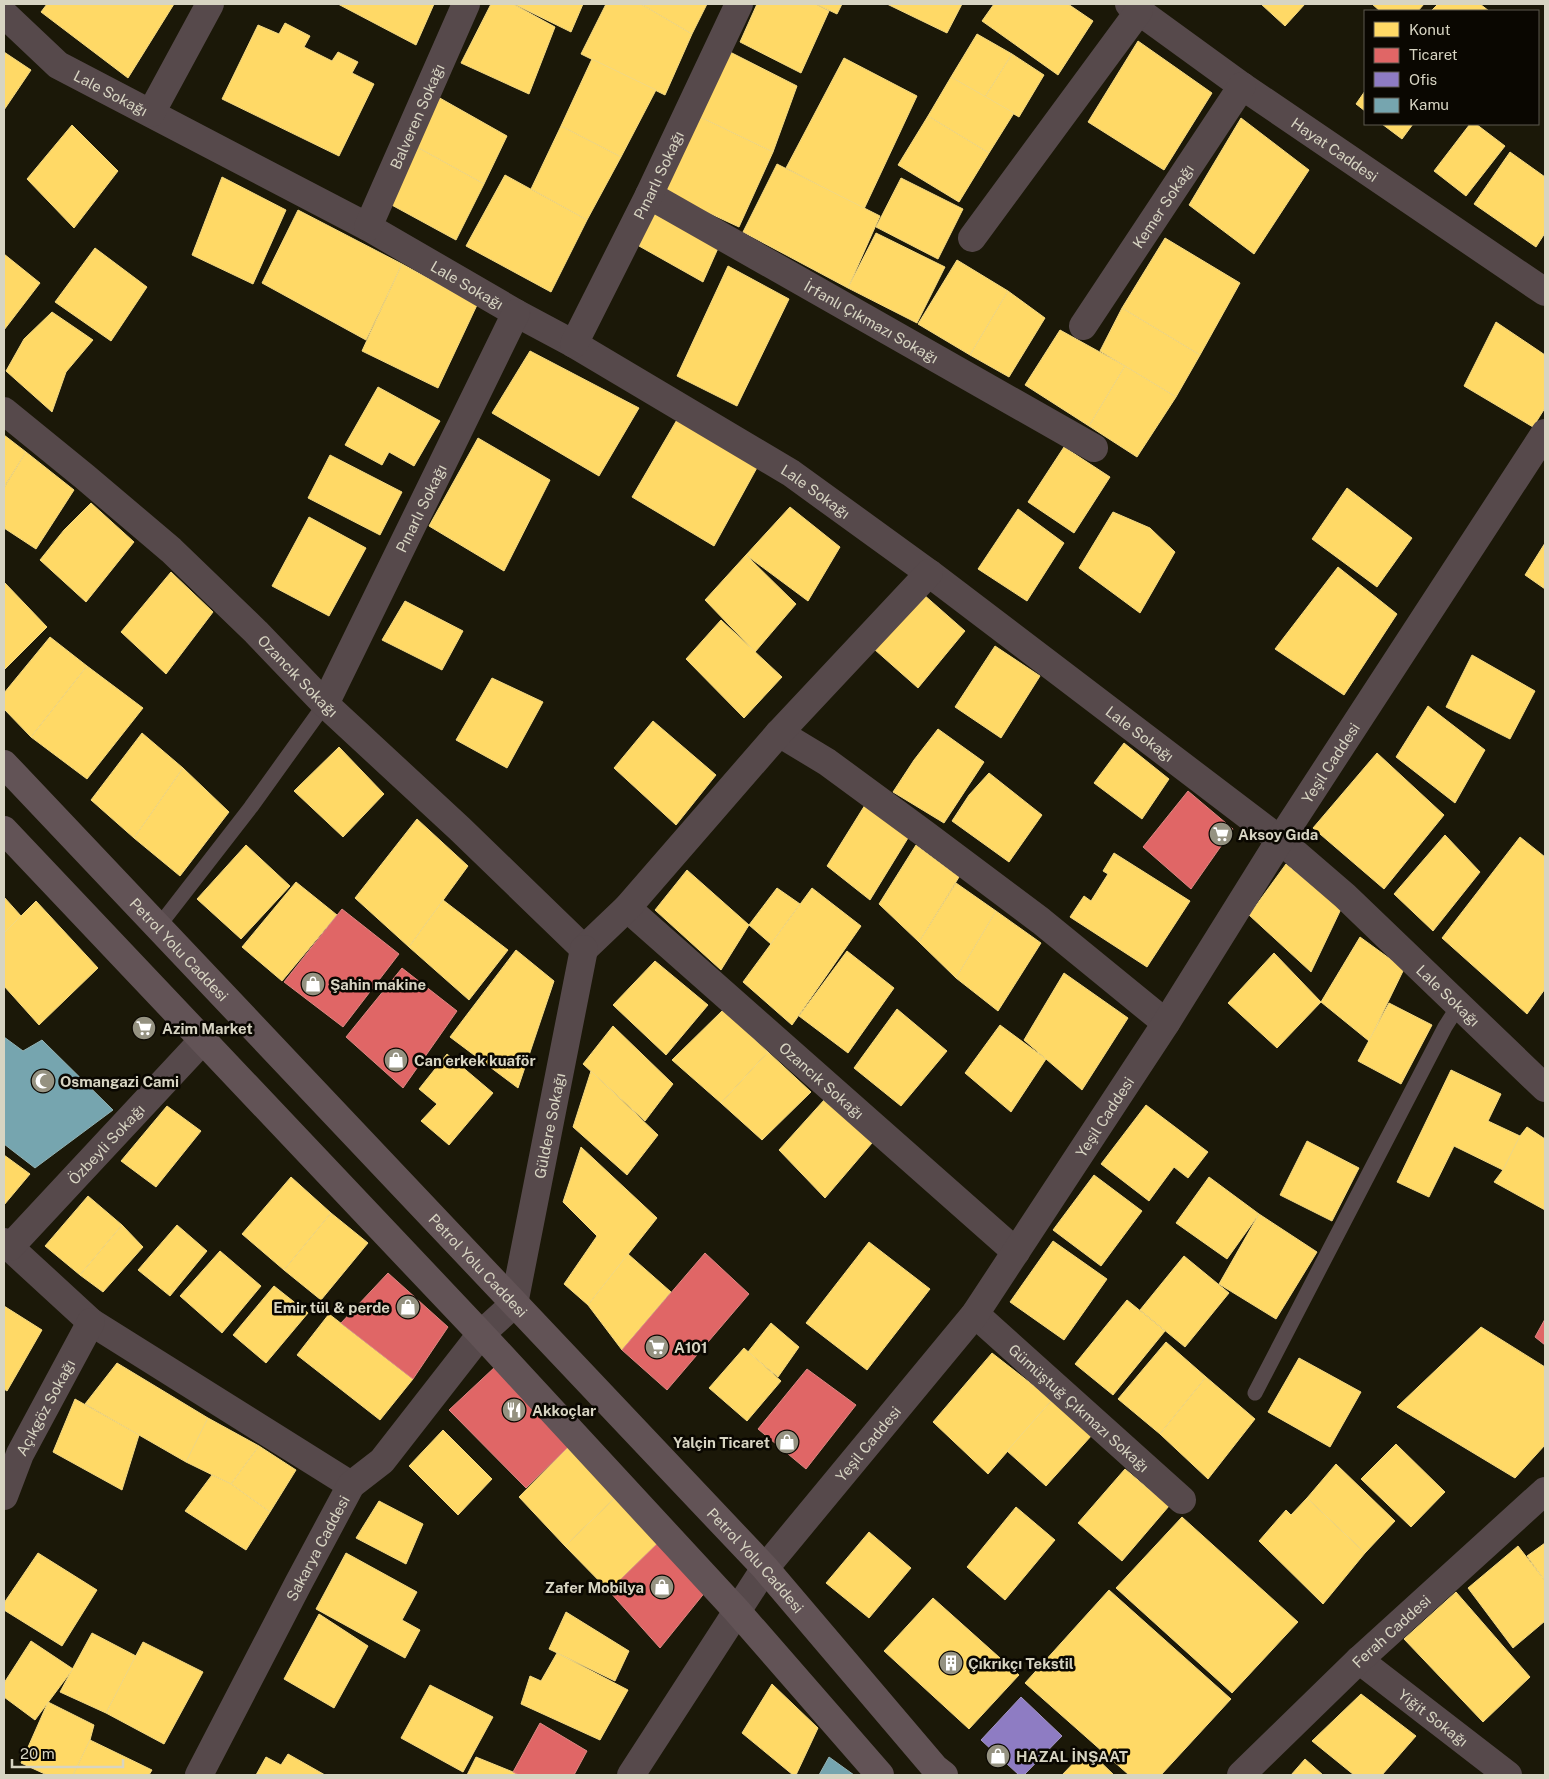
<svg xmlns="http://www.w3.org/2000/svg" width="1549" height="1779" font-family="'Public Sans',sans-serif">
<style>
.homes{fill:#ffd966;stroke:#f3d882}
.shops{fill:#e06666;stroke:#dd8782}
.offices{fill:#8e7cc3;stroke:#a496c3}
.public{fill:#76a5af;stroke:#93b3b5}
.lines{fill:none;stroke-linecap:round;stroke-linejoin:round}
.service{stroke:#56494b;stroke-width:15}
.minor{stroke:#56494b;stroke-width:28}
.secondary{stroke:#625356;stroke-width:28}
.labels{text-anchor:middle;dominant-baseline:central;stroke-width:5;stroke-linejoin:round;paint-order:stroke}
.street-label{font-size:15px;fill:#d7d4c2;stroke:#0a0701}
.poi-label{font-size:15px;font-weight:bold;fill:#d7d4c2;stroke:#0a0701;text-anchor:start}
</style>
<rect width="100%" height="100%" fill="#1b1808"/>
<g class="homes">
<path d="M47,4h127l-46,74 -87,-66z"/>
<path d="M338,4h96l-18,41z"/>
<path d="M491,4h22l42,23 -26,67 -68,-31z"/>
<path d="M514,4h69l-12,28z"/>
<path d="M606,4h35l51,30 -27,61 -84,-41z"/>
<path d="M641,4h66l-15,30z"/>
<path d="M757,4h58l14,7 -28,62 -61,-31z"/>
<path d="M816,4h26l-5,10z"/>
<path d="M887,4h75l-15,29z"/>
<path d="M994,4h74l25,17 -35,54 -76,-54z"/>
<path d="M1261,4h44l-20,22z"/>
<path d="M1372,4h52l-6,7h-38z"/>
<path d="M1438,4h42l9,7h-58z"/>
<path d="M285,23l25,13 -6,11 28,14 6,-9 20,10 -6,11 22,11 -35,72 -117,-57 36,-74 21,9z"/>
<path d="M977,34l35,20 -27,43 -34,-20z"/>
<path d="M1138,41l74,52 -48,77 -76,-48z"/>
<path d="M728,51l69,35 -24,66 -73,-35z"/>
<path d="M4,52l27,18 -27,40z"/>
<path d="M1012,54l32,21 -25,42 -34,-20z"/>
<path d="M844,58l73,38 -53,113 -78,-41z"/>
<path d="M592,59l64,31 -35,67 -60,-31z"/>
<path d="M951,77l63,36 -25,40 -61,-37z"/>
<path d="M1365,91v20l-9,-7z"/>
<path d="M438,97l69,39 -23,48 -69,-38z"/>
<path d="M928,116l61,37 -30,49 -61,-37z"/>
<path d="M700,117l73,35 -34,75 -75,-35z"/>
<path d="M1241,118l68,52 -55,84 -65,-49z"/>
<path d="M1382,124h31l-11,15z"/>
<path d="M1470,124h6l29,22 -39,50 -32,-25z"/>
<path d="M72,125l46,46 -44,57 -47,-49z"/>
<path d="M561,126l60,31 -34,63 -56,-31z"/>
<path d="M415,146l69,38 -28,56 -68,-37z"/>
<path d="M1510,152l35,25v56l-9,14 -62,-43z"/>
<path d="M777,164l103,52 -32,72 -105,-56z"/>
<path d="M505,175l82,45 -36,72 -85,-46z"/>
<path d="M222,177l64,33 -33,74 -61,-29z"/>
<path d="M901,178l62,31 -25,50 -62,-32z"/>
<path d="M298,210l104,54 -36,76 -104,-57z"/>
<path d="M652,213l67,33 -16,36 -64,-36z"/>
<path d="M876,233l69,34 -28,56 -69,-35z"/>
<path d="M1165,238l75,45 -40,72 -78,-47z"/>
<path d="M95,248l52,39 -36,54 -56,-39z"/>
<path d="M4,254l36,29 -36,47z"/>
<path d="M957,260l51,31 -38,64 -52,-31z"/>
<path d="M402,264l75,41 -39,83 -76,-37z"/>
<path d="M728,266l61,33 -52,107 -60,-30z"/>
<path d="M1008,291l37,27 -36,59 -39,-22z"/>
<path d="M1122,308l78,47 -24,42 -76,-46z"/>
<path d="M52,312l41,28 -27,32 -14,40 -46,-41 18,-32z"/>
<path d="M1496,322l49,33v53l-12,19 -69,-41z"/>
<path d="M1060,330l65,36 -36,60 -64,-41z"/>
<path d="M530,351l109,57 -40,68 -107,-63z"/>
<path d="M1125,366l51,31 -39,60 -48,-31z"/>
<path d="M378,387l62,34 -26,45 -25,-14 -7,13 -37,-20z"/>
<path d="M678,418l81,46 -45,82 -82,-49z"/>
<path d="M4,435l22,17 -22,35z"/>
<path d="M478,438l72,42 -46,91 -75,-45z"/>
<path d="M1064,447l46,30 -36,56 -46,-31z"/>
<path d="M26,452l48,38 -38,59 -32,-21v-40z"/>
<path d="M330,455l72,37 -22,43 -72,-37z"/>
<path d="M1347,488l65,50 -35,49 -65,-48z"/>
<path d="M91,503l43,39 -48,60 -46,-42 24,-30z"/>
<path d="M790,507l50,40 -32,54 -62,-46z"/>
<path d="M1018,509l46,34 -37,58 -49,-32z"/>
<path d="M1113,512l37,16 25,24 -35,61 -61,-45z"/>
<path d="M309,517l57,31 -37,68 -57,-30z"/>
<path d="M1545,543v46l-20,-14z"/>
<path d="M746,555l50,49 -41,48 -50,-52z"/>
<path d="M1338,567l59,47 -53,81 -69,-46z"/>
<path d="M171,572l42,40 -47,62 -45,-42z"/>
<path d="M4,582l43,45 -43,43z"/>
<path d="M923,594l42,37 -47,57 -44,-39z"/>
<path d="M405,601l58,30 -21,39 -60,-30z"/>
<path d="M721,620l61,57 -38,41 -58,-59z"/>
<path d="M50,637l37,29 -56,71 -27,-28v-16z"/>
<path d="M995,646l45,30 -39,62 -46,-31z"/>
<path d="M1472,655l63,36 -25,48 -64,-32z"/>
<path d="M87,666l56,42 -56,71 -56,-42z"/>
<path d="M492,678l51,24 -36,66 -51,-28z"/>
<path d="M1428,706l57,44 -30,53 -59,-46z"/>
<path d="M653,721l63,54 -40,50 -62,-57z"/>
<path d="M938,729l46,33 -40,61 -51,-31 21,-32z"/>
<path d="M142,733l41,35 -49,70 -43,-38z"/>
<path d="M1124,743l45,36 -27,40 -48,-36z"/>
<path d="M339,747l45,47 -41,43 -49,-46z"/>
<path d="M1377,753l67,62 -60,74 -71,-61z"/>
<path d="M183,768l46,44 -49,64 -46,-38z"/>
<path d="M989,773l53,42 -33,47 -57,-41 17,-26z"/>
<path d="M865,805l43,33 -38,62 -43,-34z"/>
<path d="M417,819l51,47 -59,81 -54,-49z"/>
<path d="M1445,835l35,37 -47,59 -39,-37z"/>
<path d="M1520,837l25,20v132l-18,25 -85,-76z"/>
<path d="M246,845l44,41 -49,53 -44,-40z"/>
<path d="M916,845l43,32 -40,65 -40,-38z"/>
<path d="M1114,853l76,48 -43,66 -77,-50 14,-21 7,5 17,-27 -5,-3z"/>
<path d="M1286,864l55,45 -30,63 -62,-57z"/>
<path d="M687,870l62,55 -28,45 -66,-60z"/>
<path d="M296,882l41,33 -55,66 -40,-34z"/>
<path d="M956,883l40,28 -40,67 -37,-36z"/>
<path d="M777,888l23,16 -29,40 -22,-19z"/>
<path d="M812,888l49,38 -69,99 -49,-43z"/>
<path d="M4,897l17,19 -17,17z"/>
<path d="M443,900l65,50 -39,50 -60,-53z"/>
<path d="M36,901l62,67 -59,57 -35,-39v-53z"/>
<path d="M996,911l45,32 -43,68 -42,-33z"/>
<path d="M1360,937l44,32 -35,72 -48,-39z"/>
<path d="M516,950l38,31 -36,107 -68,-51z"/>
<path d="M847,951l47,37 -46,65 -49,-37z"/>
<path d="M1274,953l47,49 -44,46 -49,-45z"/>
<path d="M655,961l53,44 -42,50 -53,-50z"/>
<path d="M1064,973l64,45 -46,72 -58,-50z"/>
<path d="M1389,1003l43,22 -31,59 -43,-23z"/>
<path d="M897,1009l50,42 -46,55 -47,-38z"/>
<path d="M723,1010l45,42 -47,51 -49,-43z"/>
<path d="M1000,1025l46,34 -35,53 -46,-39z"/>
<path d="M613,1026l60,58 -28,37 -62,-57z"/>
<path d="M768,1052l43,40 -49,48 -41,-37z"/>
<path d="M447,1054l46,39 -44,52 -28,-24 16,-17 -18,-15z"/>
<path d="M1451,1070l50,24 -13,27 32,15 -17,34 -49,-24 -25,51 -32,-15z"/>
<path d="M591,1071l67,64 -31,40 -54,-48z"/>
<path d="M825,1099l47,44 -47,55 -46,-48z"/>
<path d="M1146,1105l62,47 -20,26 -14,-11 -25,34 -48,-37z"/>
<path d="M167,1106l34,25 -45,56 -35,-26z"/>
<path d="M1527,1127l18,12v71l-51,-28 9,-12 17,-34z"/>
<path d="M1307,1141l52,27 -27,53 -52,-26z"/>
<path d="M581,1147l76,71 -69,87 -24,-21 33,-48 -34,-34z"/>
<path d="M4,1155l26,19 -26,31z"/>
<path d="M1094,1175l48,36 -41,55 -48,-36z"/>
<path d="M291,1177l40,36 -47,57 -42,-36z"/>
<path d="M1209,1177l50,37 -32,45 -51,-36z"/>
<path d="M88,1196l34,29 -42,50 -35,-29z"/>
<path d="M331,1213l37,30 -47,57 -37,-30z"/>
<path d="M1259,1214l58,38 -41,67 -57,-35z"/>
<path d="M122,1225l21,22 -40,45 -23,-17z"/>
<path d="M177,1225l30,26 -37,45 -32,-26z"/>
<path d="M1053,1241l54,38 -43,61 -54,-38z"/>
<path d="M869,1242l61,47 -63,81 -61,-47z"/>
<path d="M220,1251l41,35 -39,47 -42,-37z"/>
<path d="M628,1254l43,38 -49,58 -34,-45z"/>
<path d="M1184,1256l45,37 -44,54 -45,-37z"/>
<path d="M274,1286l34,27 -42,50 -33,-28z"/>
<path d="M1127,1300l38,31 -52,64 -38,-31z"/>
<path d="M4,1306l38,24 -35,61 -3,-2z"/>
<path d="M329,1314l84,65 -33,41 -83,-65z"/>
<path d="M771,1323l28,24 -21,30 -30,-25z"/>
<path d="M1481,1327l64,40v78l-30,33 -118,-71z"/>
<path d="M1166,1342l40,35 -46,57 -42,-35z"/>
<path d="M744,1348l37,33 -34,40 -38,-33z"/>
<path d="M992,1353l60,47 -64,74 -55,-52z"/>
<path d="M1299,1358l62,34 -31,55 -62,-35z"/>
<path d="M117,1363l91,55 -22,44 -101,-58z"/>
<path d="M1206,1377l49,42 -47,60 -48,-45z"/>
<path d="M75,1399l64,36 -17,55 -69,-38z"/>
<path d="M1052,1400l40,35 -46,51 -39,-35z"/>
<path d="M208,1418l51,28 -28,38 -45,-22z"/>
<path d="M443,1430l49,49 -34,36 -49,-49z"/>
<path d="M571,1444l47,51 -53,51 -46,-49z"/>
<path d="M1396,1444l49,48 -34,35 -50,-48z"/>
<path d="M259,1446l37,24 -26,42 -39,-28z"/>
<path d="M1336,1464l59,57 -30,32 -58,-55z"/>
<path d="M1125,1469l44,37 -47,55 -44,-38z"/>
<path d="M212,1475l19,9 39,28 -24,38 -61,-39z"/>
<path d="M618,1495l43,45 -52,51 -44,-45z"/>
<path d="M1307,1498l58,55 -42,51 -64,-63 27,-31 5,5z"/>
<path d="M379,1501l44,23 -17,40 -50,-26z"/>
<path d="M1016,1507l39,33 -50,60 -38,-33z"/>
<path d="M1182,1517l116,105 -66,71 -116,-105z"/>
<path d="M869,1532l42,36 -42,50 -43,-35z"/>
<path d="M1545,1543v38l-18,-25z"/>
<path d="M1518,1546l27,35v40l-32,27 -45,-60z"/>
<path d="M38,1553l59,37 -35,56 -58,-36v-7z"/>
<path d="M346,1553l71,39 -15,28 18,10 -15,28 -89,-49z"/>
<path d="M1109,1590l122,109 -70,76h-32l-104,-92z"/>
<path d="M1456,1592l74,85 -47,45 -79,-83z"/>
<path d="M933,1598l86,77 -50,54 -85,-78z"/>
<path d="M566,1612l63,39 -14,30 -66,-32z"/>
<path d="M319,1614l49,32 -34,62 -50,-29z"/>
<path d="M92,1633l44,23 -30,57 -46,-21z"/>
<path d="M31,1641l42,28 -38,51 -31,-23v-14z"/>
<path d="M143,1642l60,30 -39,72 -58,-31z"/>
<path d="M557,1653l71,37 -28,50 -79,-36 9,-28 11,5z"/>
<path d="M772,1684l46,44 -22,47h-3l-51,-42z"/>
<path d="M430,1685l63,32 -30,55 -62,-34z"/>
<path d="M1361,1694l55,42 -34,39h-28l-42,-34z"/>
<path d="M48,1702l46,23 -4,15 -17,35h-26l-26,-12z"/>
<path d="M90,1740l62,30 -3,5h-76z"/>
<path d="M1087,1749l27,26h-52z"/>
<path d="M288,1754l37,21h-69l10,-18 15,8z"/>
<path d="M476,1757l37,15 6,3h-52z"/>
<path d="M1305,1759l18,16h-32z"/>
</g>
<g class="shops">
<path d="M1188,791l45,38 -42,60 -48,-42z"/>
<path d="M342,909l57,45 -56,73 -59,-45z"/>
<path d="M402,968l55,43 -54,77 -57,-51z"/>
<path d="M705,1253l44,41 -82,96 -45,-40z"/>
<path d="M388,1273l60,54 -35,52 -72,-56z"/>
<path d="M1545,1319v26l-10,-8z"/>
<path d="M496,1366l75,78 -45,44 -77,-78z"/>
<path d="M807,1369l49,36 -50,64 -48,-40z"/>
<path d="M661,1540l45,51 -46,57 -51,-57z"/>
<path d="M540,1723l47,28 -13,24h-55l-6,-3z"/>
</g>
<path class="offices" d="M1021,1697l41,39 -38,39h-5l-38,-35z"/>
<g class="public">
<path d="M4,1037l19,14 19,-11 71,70 -78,58 -31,-24z"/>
<path d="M829,1757l25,18h-35z"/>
</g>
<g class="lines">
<g class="service">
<path d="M158,927l93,-120 74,-103"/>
<path d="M1255,1393l190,-366 14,-22"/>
</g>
<g class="minor">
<path id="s1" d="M1129,4l113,82 303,206"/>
<path id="s2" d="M4,14l54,51 310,162 148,86 58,31 217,129 138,100 351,267 65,56 200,192"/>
<path d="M151,113l59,-109"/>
<path id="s3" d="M649,195l445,253"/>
<path id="s4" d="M368,227l98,-223"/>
<path d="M972,238l167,-227"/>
<path id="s5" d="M1083,326l159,-240"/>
<path id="s6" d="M574,344l75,-149 90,-191"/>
<path id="s7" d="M4,411l81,66 86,73 85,82 69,72 135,125 124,120"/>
<path id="s8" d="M325,704l191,-391"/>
<path d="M779,733l48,29 98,72 116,87 125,102"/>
<path id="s9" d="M627,908l389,344"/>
<path d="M584,949l43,-41 152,-175 150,-160"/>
<path d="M4,1242l87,80 260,163"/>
<path id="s10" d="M10,1247l193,-207"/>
<path id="s11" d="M975,1314l207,186"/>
<path id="s12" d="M4,1496l16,-42 71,-132"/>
<path id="s13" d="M1359,1660l149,115"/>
<path id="s14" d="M199,1775l99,-191 53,-99 31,-24 99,-127 33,-30 70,-355"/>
<path id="s15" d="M631,1775l134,-207 210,-254 191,-291 114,-183 265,-407"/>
<path id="s16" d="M1241,1775l118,-115 186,-169"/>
</g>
<g class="secondary">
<path id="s17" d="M4,764l761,804 170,200 9,7"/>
<path d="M4,830l477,504 256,277 143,164"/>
</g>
</g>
<defs>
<g id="supermarket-disc" transform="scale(1.25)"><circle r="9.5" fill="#959281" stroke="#0a0701"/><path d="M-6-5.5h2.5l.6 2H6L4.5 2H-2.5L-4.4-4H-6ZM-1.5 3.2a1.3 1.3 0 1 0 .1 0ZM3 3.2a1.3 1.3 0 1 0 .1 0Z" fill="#fff"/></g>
<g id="shop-disc" transform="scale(1.25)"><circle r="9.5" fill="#959281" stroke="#0a0701"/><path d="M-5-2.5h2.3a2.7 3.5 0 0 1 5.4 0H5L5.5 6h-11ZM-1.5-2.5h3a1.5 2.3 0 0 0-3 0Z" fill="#fff"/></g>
<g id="mosque-disc" transform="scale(1.25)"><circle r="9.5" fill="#959281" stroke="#0a0701"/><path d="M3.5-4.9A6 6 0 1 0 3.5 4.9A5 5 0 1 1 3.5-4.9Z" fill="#fff"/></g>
<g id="restaurant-disc" transform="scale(1.25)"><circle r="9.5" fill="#959281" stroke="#0a0701"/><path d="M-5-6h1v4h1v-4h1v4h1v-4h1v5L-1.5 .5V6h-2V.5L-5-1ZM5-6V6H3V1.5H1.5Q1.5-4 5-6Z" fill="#fff"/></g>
<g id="building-disc" transform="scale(1.25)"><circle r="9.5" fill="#959281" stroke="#0a0701"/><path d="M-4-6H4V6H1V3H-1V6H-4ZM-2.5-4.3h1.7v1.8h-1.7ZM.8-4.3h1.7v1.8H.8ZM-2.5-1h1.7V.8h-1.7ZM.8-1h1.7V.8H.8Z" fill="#fff"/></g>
</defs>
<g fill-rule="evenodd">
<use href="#supermarket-disc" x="1221" y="834"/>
<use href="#shop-disc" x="313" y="984"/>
<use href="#supermarket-disc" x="144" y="1028"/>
<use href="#shop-disc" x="396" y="1060"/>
<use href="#mosque-disc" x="43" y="1081"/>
<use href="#shop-disc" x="408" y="1307"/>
<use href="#supermarket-disc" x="657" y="1347"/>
<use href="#restaurant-disc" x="514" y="1410"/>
<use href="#shop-disc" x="787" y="1442"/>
<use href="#shop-disc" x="662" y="1587"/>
<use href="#building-disc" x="951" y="1663"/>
<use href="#shop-disc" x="998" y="1756"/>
</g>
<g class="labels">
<g class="street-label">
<text stroke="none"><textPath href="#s2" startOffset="134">Lale Sokağı</textPath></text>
<text stroke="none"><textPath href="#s4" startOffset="121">Balveren Sokağı</textPath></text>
<text stroke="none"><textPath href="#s1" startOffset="252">Hayat Caddesi</textPath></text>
<text stroke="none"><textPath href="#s6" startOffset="189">Pınarlı Sokağı</textPath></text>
<text stroke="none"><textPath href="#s5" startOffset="144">Kemer Sokağı</textPath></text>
<text stroke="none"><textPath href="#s2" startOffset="539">Lale Sokağı</textPath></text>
<text stroke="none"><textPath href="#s3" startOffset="256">İrfanlı Çıkmazı Sokağı</textPath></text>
<text stroke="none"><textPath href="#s2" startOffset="944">Lale Sokağı</textPath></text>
<text stroke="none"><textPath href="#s8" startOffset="218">Pınarlı Sokağı</textPath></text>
<text stroke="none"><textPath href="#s7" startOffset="396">Ozancık Sokağı</textPath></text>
<text stroke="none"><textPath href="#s2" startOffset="1349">Lale Sokağı</textPath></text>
<text stroke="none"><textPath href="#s15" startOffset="1232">Yeşil Caddesi</textPath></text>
<text stroke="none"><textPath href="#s17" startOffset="255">Petrol Yolu Caddesi</textPath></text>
<text stroke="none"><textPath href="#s2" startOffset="1754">Lale Sokağı</textPath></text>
<text stroke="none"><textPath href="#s9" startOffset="260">Ozancık Sokağı</textPath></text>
<text stroke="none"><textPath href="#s15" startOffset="812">Yeşil Caddesi</textPath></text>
<text stroke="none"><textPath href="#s14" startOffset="754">Güldere Sokağı</textPath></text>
<text stroke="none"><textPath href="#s10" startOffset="141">Özbeyli Sokağı</textPath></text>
<text stroke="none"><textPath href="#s17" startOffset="690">Petrol Yolu Caddesi</textPath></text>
<text stroke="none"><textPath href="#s11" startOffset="140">Gümüştuğ Çıkmazı Sokağı</textPath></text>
<text stroke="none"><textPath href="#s12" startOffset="98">Açıkgöz Sokağı</textPath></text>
<text stroke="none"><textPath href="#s15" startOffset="408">Yeşil Caddesi</textPath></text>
<text stroke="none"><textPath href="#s14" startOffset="256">Sakarya Caddesi</textPath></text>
<text stroke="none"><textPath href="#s17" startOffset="1095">Petrol Yolu Caddesi</textPath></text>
<text stroke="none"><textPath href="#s16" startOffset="208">Ferah Caddesi</textPath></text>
<text stroke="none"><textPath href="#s13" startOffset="94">Yiğit Sokağı</textPath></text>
</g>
<g class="poi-label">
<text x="1238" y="834">Aksoy Gıda</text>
<text x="330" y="984">Şahin makine</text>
<text x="162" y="1028">Azim Market</text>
<text x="414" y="1060">Can erkek kuaför</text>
<text x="60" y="1081">Osmangazi Cami</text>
<text x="390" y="1307" text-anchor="end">Emir tül &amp; perde</text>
<text x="674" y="1347">A101</text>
<text x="532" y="1410">Akkoçlar</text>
<text x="770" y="1442" text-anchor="end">Yalçin Ticaret</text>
<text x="644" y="1587" text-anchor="end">Zafer Mobilya</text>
<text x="968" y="1663">Çıkrıkçı Tekstil</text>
<text x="1016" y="1756">HAZAL İNŞAAT</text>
</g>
</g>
<rect width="1549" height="1779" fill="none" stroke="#d7d4c2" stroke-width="10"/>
<rect x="1364" y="10" width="175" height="115" fill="#0a0701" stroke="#5c594e"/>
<rect x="1374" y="22" width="25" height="15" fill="#ffd966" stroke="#5c594e"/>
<text x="1409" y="35" font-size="15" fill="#d7d4c2">Konut</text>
<rect x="1374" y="48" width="25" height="15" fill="#e06666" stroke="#5c594e"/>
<text x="1409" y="60" font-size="15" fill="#d7d4c2">Ticaret</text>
<rect x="1374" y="72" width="25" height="15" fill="#8e7cc3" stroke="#5c594e"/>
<text x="1409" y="85" font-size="15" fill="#d7d4c2">Ofis</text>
<rect x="1374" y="98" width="25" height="15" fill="#76a5af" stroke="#5c594e"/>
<text x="1409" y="110" font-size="15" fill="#d7d4c2">Kamu</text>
<path d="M12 1759v8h111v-8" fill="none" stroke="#d7d4c2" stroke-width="2.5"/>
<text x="20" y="1759" font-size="15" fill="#d7d4c2" stroke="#0a0701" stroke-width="4" paint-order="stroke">20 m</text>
</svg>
